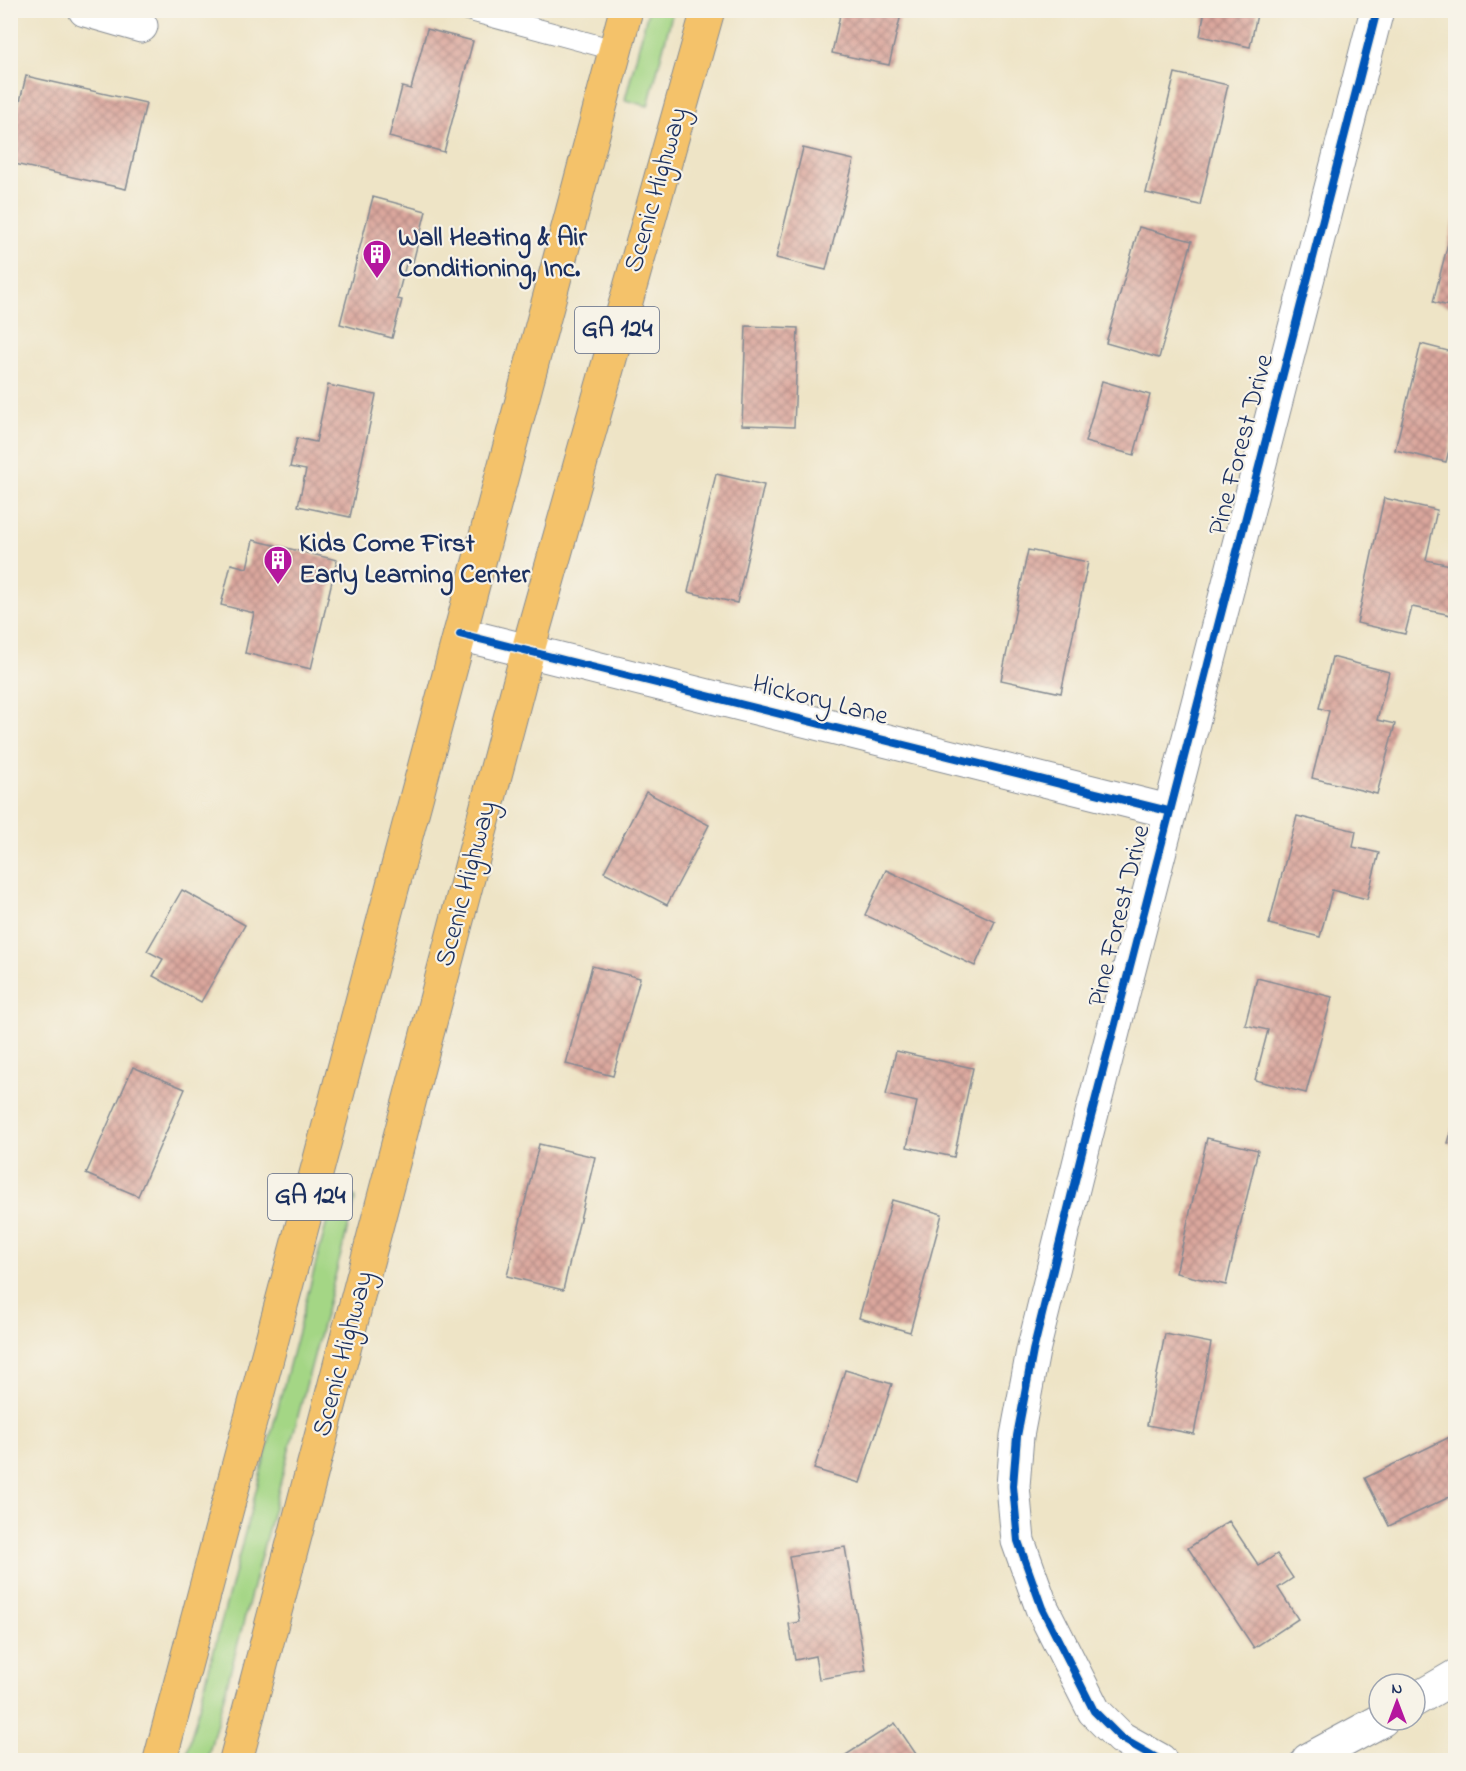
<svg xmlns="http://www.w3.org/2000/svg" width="1466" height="1771" font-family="'Indie Flower',sans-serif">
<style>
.grass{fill:#a4d685;stroke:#608272;stroke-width:1.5}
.building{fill:url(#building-cross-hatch)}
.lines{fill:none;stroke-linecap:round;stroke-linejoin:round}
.lane-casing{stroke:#848a92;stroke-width:22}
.street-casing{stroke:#848a92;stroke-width:35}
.highway-casing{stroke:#848a92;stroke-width:35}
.lane{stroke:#fff;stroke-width:20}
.street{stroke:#fff;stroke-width:33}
.highway{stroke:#f4c26a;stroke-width:33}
.cycleway-casing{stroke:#f7f3e8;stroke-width:11}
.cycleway{stroke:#0057b8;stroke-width:8}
.labels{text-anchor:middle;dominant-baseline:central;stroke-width:4.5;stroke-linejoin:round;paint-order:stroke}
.shield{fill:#f7f3e8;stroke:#5d6a87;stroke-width:1.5}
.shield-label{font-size:26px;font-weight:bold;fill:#1b2f5e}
.street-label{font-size:27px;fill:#1b2f5e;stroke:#f7f3e8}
.poi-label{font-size:27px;font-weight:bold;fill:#1b2f5e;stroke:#f7f3e8;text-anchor:start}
</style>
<defs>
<pattern id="building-cross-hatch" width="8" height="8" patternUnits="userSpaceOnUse" patternTransform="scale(1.5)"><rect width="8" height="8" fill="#dba79d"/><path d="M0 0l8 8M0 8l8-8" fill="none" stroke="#b18883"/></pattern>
</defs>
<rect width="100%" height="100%" fill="#f7f3e8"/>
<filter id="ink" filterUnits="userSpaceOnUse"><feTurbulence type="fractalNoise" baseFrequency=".0167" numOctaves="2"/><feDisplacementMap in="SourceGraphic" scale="12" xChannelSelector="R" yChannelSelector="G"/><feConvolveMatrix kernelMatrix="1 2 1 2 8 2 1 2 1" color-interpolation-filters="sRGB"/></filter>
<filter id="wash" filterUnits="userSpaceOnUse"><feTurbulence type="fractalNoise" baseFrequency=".008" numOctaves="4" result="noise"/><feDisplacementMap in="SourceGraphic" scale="24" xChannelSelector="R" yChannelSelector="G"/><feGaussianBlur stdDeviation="1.35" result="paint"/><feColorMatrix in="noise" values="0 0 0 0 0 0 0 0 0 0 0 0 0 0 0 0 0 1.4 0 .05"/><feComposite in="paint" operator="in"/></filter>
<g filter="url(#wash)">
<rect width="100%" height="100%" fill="#eee4c6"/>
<g class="grass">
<path d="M648,11h25l-25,95 -23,-6z"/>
<path d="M335,1191l21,6 -149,563h-22z"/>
</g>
<g id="blocks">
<g class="building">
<path d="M841,10h61l-13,55 -57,-12z"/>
<path d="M1205,10h53l-8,37 -50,-11z"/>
<path d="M427,29l46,12 -29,111 -55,-15 13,-50 9,2z"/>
<path d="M1175,73l53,12 -28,120 -54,-12z"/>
<path d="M26,76l120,27 -20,86 -116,-26v-20z"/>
<path d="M803,148l51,12 -28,110 -50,-12z"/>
<path d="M373,197l53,14 -13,51 -6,-2 -10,39 5,1 -10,38 -52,-14z"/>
<path d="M1455,216h1v92l-23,-6z"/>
<path d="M1139,227l53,14 -33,117 -53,-15z"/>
<path d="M746,326l52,2 -4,99 -52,-2z"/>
<path d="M1421,344l35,9v71l-10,38 -51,-12z"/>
<path d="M1102,381l48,14 -16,60 -49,-13z"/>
<path d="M328,385l48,10 -26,122 -52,-11 8,-36 -16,-3 7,-29 19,4z"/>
<path d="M716,474l48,11 -27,118 -49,-11z"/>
<path d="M1384,498l53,12 -11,50 30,6v50l-44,-9 -7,27 -48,-11z"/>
<path d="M253,540l84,20 -26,109 -66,-16 9,-40 -33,-8 10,-41 16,4z"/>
<path d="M1028,550l60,12 -27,131 -60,-13z"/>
<path d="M1332,657l57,15 -12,48 18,4 -18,70 -65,-16 17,-67 -10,-3z"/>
<path d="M646,792l63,33 -42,80 -63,-33z"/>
<path d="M1297,816l59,15 -3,16 26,6 -12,46 -35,-9 -12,47 -51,-13z"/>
<path d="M886,870l109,51 -20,45 -110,-51z"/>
<path d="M182,890l63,35 -44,77 -48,-26 10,-17 -16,-8z"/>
<path d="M592,966l48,12 -27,98 -47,-12z"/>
<path d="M1257,978l75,19 -26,96 -51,-13 13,-50 -23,-5z"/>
<path d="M896,1051l77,17 -19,89 -47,-10 10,-45 -31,-7z"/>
<path d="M133,1067l52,22 -47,107 -52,-22z"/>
<path d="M1455,1119l1,1v25l-8,-2z"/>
<path d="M1207,1138l51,12 -32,135 -50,-12z"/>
<path d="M539,1144l56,13 -32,133 -56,-14z"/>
<path d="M892,1200l50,14 -32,118 -51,-14z"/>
<path d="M1165,1334l46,9 -17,91 -47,-9z"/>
<path d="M845,1370l47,14 -32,99 -46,-14z"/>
<path d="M1456,1434v60l-67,32 -24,-48z"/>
<path d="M1229,1521l30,45 18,-12 16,24 -15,10 20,31 -44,29 -66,-100z"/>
<path d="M845,1547l21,124 -47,8 -4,-23 -20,4 -6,-36 11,-2 -11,-66z"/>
<path d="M895,1723l25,37h-82z"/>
</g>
</g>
</g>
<g filter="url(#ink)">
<use href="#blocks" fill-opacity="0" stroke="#848a92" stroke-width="1.5"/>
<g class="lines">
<g class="lane-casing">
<path id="lane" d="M467,10l148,40"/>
</g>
<g class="street-casing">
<g id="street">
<path d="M85,10l56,16"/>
<path d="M460,634l708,177"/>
<path d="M1415,1700l41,-24"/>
<path d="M1160,1760l-39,-22 -27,-27 -52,-103 -24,-67 -5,-55 4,-50 16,-85 51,-207 293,-1134"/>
<path d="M1308,1760l74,-40"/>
</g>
</g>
<g class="highway-casing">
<g id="highway">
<path d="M160,1760l466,-1750"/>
<path d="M236,1760l292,-1110 180,-640"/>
</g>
</g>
<use href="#lane" class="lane"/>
<use href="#street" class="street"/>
<use href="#highway" class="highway"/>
<g class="cycleway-casing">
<g id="cycleway">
<path d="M460,634l708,177"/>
<path d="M1160,1760l-39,-22 -27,-27 -52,-103 -24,-67 -5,-55 4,-50 16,-85 51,-207 293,-1134"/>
</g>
</g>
<use href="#cycleway" class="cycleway"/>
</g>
</g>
<defs>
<g id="building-pin" transform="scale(1.5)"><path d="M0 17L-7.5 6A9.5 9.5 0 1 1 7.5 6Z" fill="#b5179e" stroke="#f7f3e8"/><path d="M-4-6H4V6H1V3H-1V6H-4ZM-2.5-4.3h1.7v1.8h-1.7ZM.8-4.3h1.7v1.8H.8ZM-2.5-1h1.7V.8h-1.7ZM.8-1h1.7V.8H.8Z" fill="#fff"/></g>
</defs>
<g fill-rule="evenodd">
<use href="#building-pin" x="377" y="254"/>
<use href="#building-pin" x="278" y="560"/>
</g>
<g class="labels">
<g class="shield">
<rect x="575" y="307" width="84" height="46" rx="4.5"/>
<rect x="268" y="1174" width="84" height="46" rx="4.5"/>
</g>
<g class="shield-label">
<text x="617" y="330">GA 124</text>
<text x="310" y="1197">GA 124</text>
</g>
<g class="street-label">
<text transform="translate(657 190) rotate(-74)">Scenic Highway</text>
<text transform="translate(1242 445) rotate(-75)">Pine Forest Drive</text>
<text transform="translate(820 701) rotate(14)">Hickory Lane</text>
<text transform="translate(467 884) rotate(-75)">Scenic Highway</text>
<text transform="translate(1120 916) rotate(-76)">Pine Forest Drive</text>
<text transform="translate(344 1354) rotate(-75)">Scenic Highway</text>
</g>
<g class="poi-label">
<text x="398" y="238">Wall Heating &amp; Air<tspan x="398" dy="31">Conditioning, Inc.</tspan></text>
<text x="299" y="544">Kids Come First<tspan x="299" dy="31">Early Learning Center</tspan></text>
</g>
</g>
<rect width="1466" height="1771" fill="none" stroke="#f7f3e8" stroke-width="36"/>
<g transform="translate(1397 1702)"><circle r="28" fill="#f7f3e8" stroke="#9fa5b1" stroke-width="1.5"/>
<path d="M0-4.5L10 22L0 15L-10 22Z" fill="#b5179e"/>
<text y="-9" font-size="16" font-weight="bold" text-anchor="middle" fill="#1b2f5e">N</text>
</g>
</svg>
